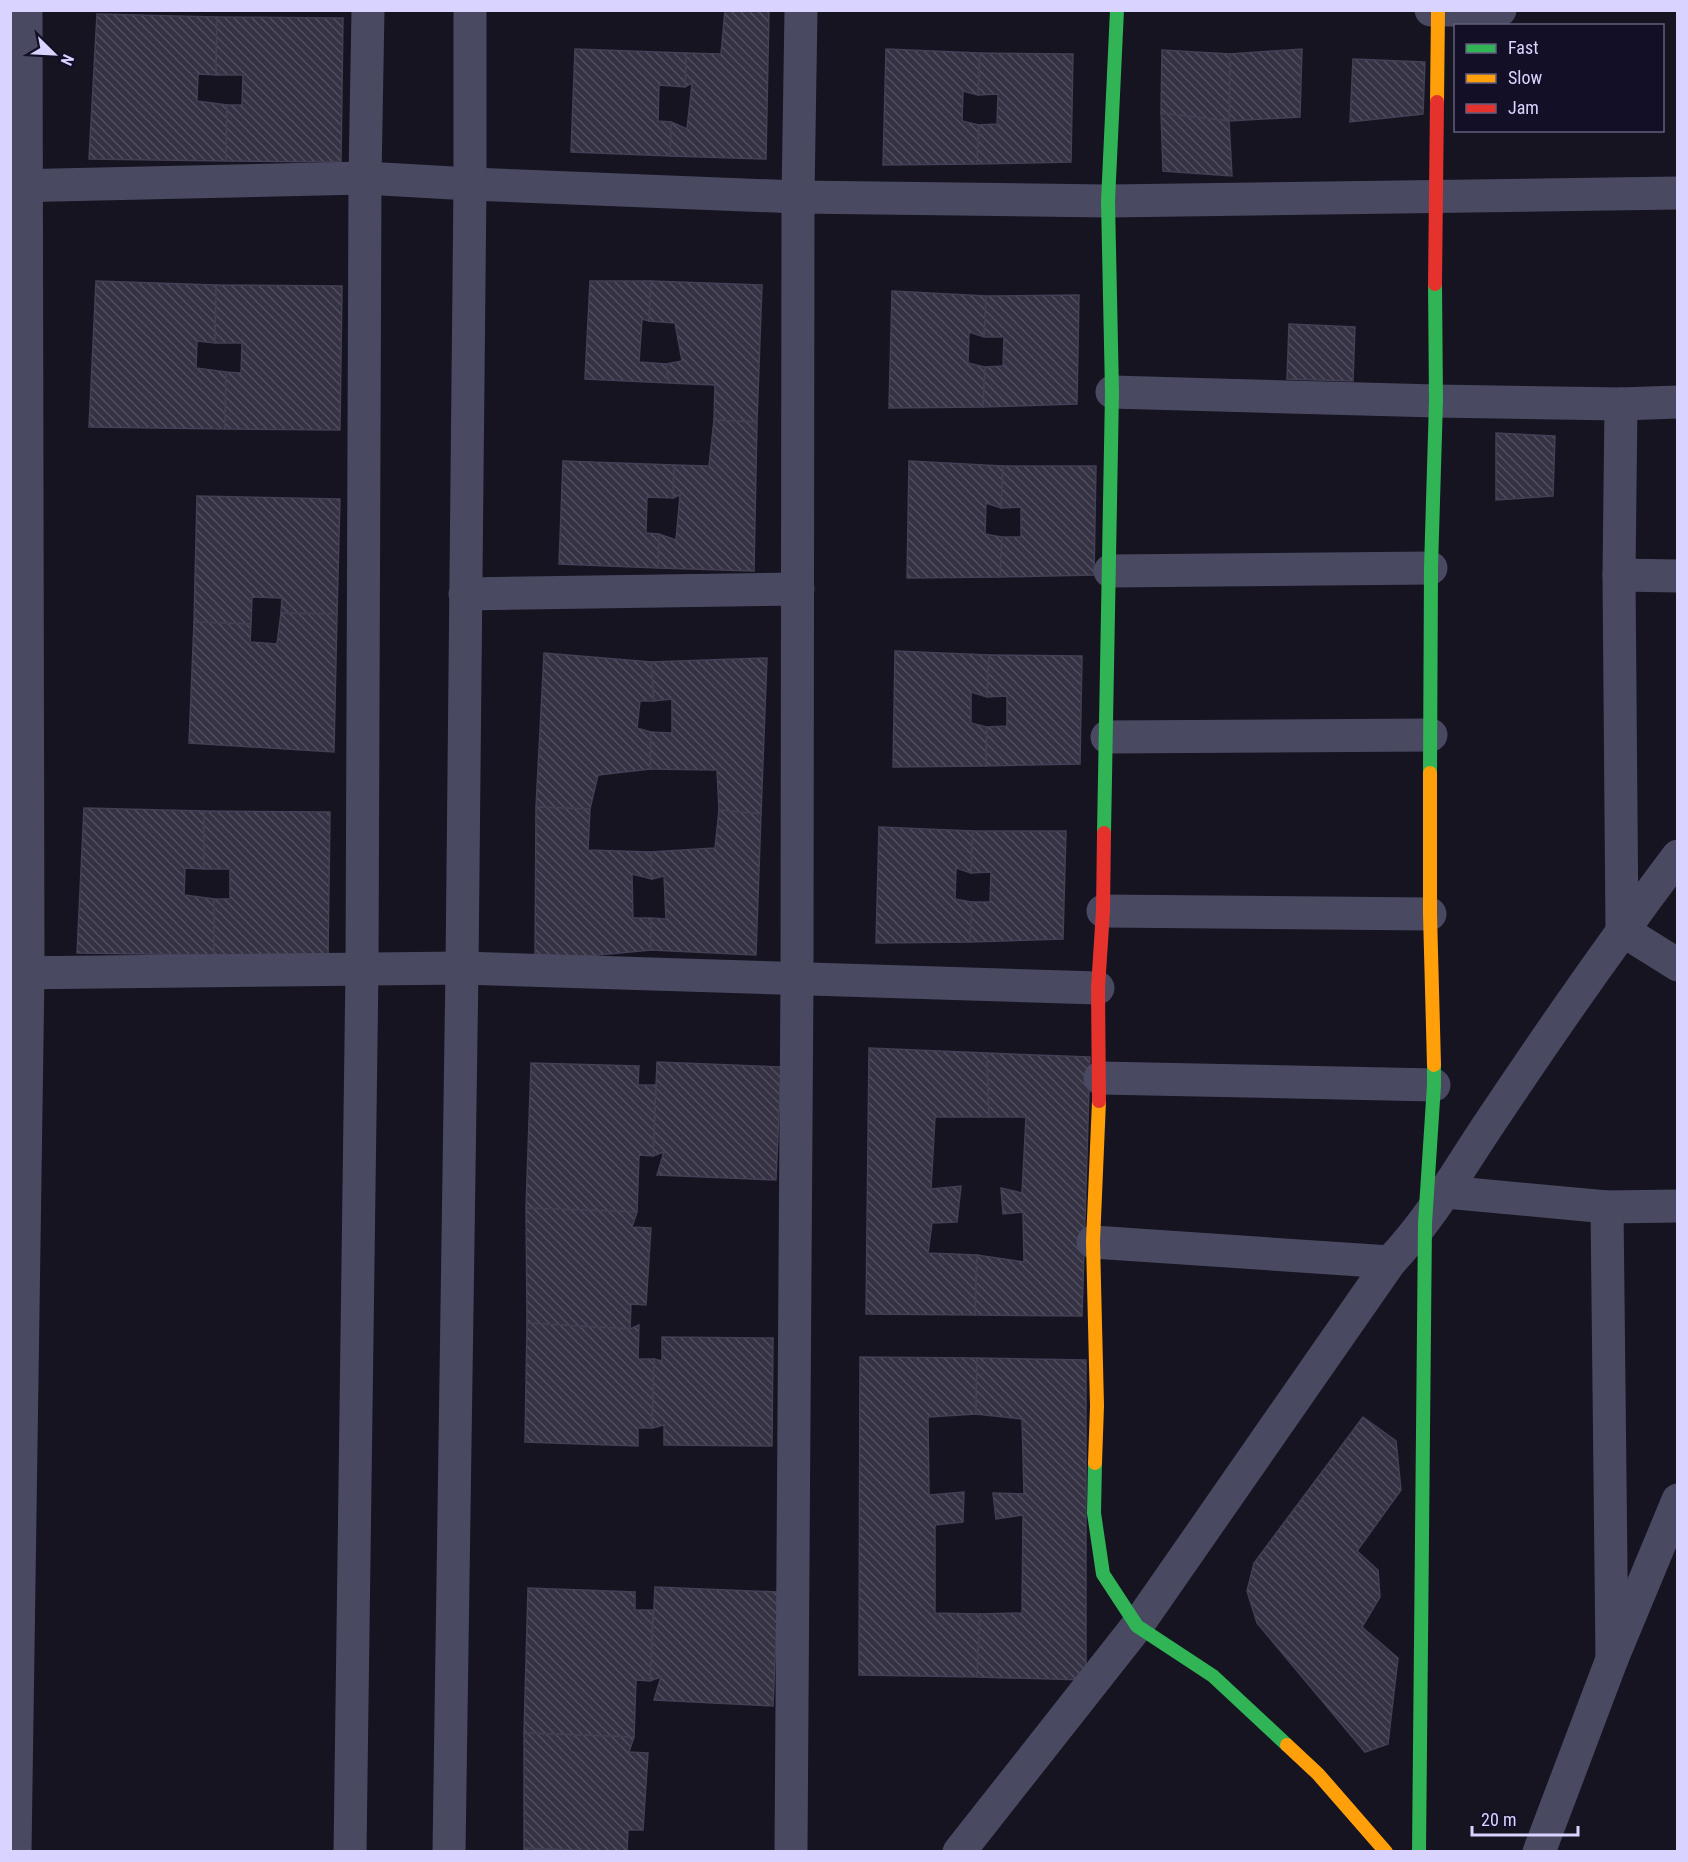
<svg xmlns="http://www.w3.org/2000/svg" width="1688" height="1862" font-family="'Roboto Condensed',sans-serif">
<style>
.building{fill:url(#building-back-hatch);stroke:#433f54;stroke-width:1.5}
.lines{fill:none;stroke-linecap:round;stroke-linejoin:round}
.street{stroke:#4a4962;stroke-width:33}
.fast{stroke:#30b455;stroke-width:14}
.slow{stroke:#ff9f0a;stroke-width:14}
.jam{stroke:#e5322d;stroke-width:14}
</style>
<defs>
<pattern id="building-back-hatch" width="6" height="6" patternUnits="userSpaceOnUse" patternTransform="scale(1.5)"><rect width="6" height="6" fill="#343243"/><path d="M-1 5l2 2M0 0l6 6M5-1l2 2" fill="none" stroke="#514f5f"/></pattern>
</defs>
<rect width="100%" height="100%" fill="#161421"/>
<g class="building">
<path d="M725,10h44l-3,149 -96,-3 1,-34 16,7 5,-46 -7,4 1,-34 35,1z"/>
<path d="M97,14l120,3 -1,58 -18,-1 -1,27 30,4 -1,56 -137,-2z"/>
<path d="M217,17l126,1 -2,144 -115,-1 1,-56h15l1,-30h-27z"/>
<path d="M575,49l111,4 -1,34 -26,-2 -1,36 13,1 -1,34 -99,-4z"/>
<path d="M886,49l94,4 -2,42 -15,-4 -1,30 17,4 -2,39 -94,1z"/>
<path d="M1302,49l-2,68 -71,4 1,-67z"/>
<path d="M1162,50l68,4 -1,67 -68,-8z"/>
<path d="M980,53l93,1 -2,108 -94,2 2,-39 18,-1 1,-30 -20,1z"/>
<path d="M1353,59l72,3 -2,52 -73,8z"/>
<path d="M1161,113l68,8 3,55 -69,-5z"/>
<path d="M96,281l120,4 -1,58 -18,-2 -1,27 30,4 -1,57 -136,-2z"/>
<path d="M590,281h61l-2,40 -7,-2 -3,43 27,2 3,19 -84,-4z"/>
<path d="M651,281l111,4 -5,137 -43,-2 1,-35 -46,-2 -3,-19 16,-3 -7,-38 -26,-2z"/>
<path d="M216,285l126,1 -2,144 -115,-1 1,-57 15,1 1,-30h-27z"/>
<path d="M892,291l94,5 -2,41 -15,-5 -1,31 17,4 -2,40 -94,1z"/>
<path d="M1079,295l-2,109 -94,3 2,-40 18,-1 1,-29h-20l2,-41z"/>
<path d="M1289,324l66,3 -2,54 -66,-2z"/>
<path d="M714,420l43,2 -3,149 -96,-3 1,-34 17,6 4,-45 -7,3 1,-33 35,1z"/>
<path d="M1496,433l59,3 -2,60 -57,4z"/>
<path d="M563,461l111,4 -1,33 -26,-1 -1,36 13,1 -1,34 -99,-4z"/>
<path d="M909,461l94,5 -2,42 -15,-5 -1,31 17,3 -2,40 -93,1z"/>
<path d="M1003,466h93l-2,109 -94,2 2,-40h19v-30l-20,1z"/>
<path d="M197,496l143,3 -3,115 -56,-1 1,-15 -30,-1 -1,27 -57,-2z"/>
<path d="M281,613l56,1 -3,138 -145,-9 5,-121 57,2 -1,18 27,2z"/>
<path d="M895,651l94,4 -2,42 -16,-5v31l16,4 -1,39 -93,1z"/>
<path d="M544,653l107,9 3,39h-14l-3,27 14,4 -1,37 -52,6 -8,34 -54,-2z"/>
<path d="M989,655l93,1 -2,108 -94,2 1,-39 20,-1v-30l-20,1z"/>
<path d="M767,658l-6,156 -42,-4 -2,-40 -67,-1 1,-37 21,1v-34l-18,2 -3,-39z"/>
<path d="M536,807l54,2 -2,41 63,2 1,27 -20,-5 1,44h18v32l-116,11z"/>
<path d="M84,808l120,3v58l-19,-1 -1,27 30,4v56l-137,-2z"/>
<path d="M719,810l42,4 -5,141 -105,-5v-32l15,1 -2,-43 -12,3 -1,-27 64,-4z"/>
<path d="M204,811l126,1 -2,144 -114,-1v-56h16v-30h-26z"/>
<path d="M879,827l94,4 -2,42 -15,-5 -1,31 17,3 -2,40 -94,1z"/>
<path d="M973,831h93l-3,108 -93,3 2,-40h18l1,-30 -20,1z"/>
<path d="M869,1048l118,5 2,64h-54l-4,72 30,-3 -4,36 -25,1 -4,30 49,2 -2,60 -109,-1z"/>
<path d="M987,1053l103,4 -8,259 -107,-1 2,-60 47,7 -1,-50 -20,2 -2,-26 21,5 4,-76h-37z"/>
<path d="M657,1062l124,5 -5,113 -119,-5 7,-23 -11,4z"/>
<path d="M531,1063l108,3 -1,19h18l-3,71 -14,-1 -2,57 -111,-4z"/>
<path d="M526,1208l111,4 -5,15 19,1 -5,77 -15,-1 -1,25 -103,-6z"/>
<path d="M527,1323l103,6 9,-4 -1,34h16l-2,69h-14v18l-113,-4z"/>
<path d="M662,1337l111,1 -1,108 -108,-1v-20l-12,3 2,-69 8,2z"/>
<path d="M860,1357l117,1 -1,56 -48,3 1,78 35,-3 -1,30 -28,3v88l45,1 -3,63 -118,-2z"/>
<path d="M977,1358l109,2v320l-109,-3 3,-63 42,-1 1,-98 -27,4 -3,-26 31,1 -2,-75 -46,-5z"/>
<path d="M1363,1417l33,24 5,49 -44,61 21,19 2,27 -18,30 36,31 -10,86 -23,8 -108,-129 -10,-32 7,-28z"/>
<path d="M655,1587l123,5 -5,114 -119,-6 7,-23 -11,4z"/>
<path d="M528,1588l107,4v18h18l-3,71 -14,-1 -2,57 -110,-4z"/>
<path d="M524,1733l110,4 -5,15 19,1 -5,77h-15l-1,22 -103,-4z"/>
<path d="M524,1848l63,4h-63z"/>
</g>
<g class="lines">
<g class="street">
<path d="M1431,10h69"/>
<path d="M10,186l355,-8 105,6 328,13 310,4 570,-8"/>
<path d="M1112,392l324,9 185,3 57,-2"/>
<path d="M1621,404l-2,171 3,355 56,35"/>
<path d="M1110,571l321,-3"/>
<path d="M1619,575l59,1"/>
<path d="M465,594l333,-5"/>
<path d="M1107,737l324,-2"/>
<path d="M1103,911l327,3"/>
<path d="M10,973l452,-5 636,20"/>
<path d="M1100,1078l334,7"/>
<path d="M1446,1192l161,15 71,-1"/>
<path d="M1607,1207l5,452"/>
<path d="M1093,1242l297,20"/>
<path d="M15,1852l13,-879 -2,-963"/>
<path d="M350,1852l12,-884 3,-790 3,-168"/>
<path d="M449,1852l13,-884 8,-784v-174"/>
<path d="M791,1852l6,-873 1,-782 3,-187"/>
<path d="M959,1852l178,-226 253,-364c41,-43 68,-92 101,-141 60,-90 122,-179 187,-265"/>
<path d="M1539,1852l73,-193 66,-159"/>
</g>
<g class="fast">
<path d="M1430,773l1,-205 5,-167 -1,-117"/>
<path d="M1104,833l8,-441 -4,-191 9,-191"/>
<path d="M1095,1463l-1,50 9,61 34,52 76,50 74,69"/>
<path d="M1419,1852l6,-629 9,-138v-20"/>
</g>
<g class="slow">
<path d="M1437,102l1,-92"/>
<path d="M1430,773v141l4,151"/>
<path d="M1095,1463l2,-57 -4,-164 6,-141"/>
<path d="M1287,1745l31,29 68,78"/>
</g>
<g class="jam">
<path d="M1435,284l2,-182"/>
<path d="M1099,1101l-1,-113 5,-77 1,-78"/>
</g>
</g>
<rect width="1688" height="1862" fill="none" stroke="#d9d4ff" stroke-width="24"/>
<rect x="1454" y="24" width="210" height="108" fill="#130f26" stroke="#625e7d" stroke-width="1.5"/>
<rect x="1466" y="44" width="30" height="9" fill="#30b455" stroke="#625e7d" stroke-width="1.5"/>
<text x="1508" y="54" font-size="18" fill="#d9d4ff">Fast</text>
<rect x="1466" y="74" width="30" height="9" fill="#ff9f0a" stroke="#625e7d" stroke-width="1.5"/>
<text x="1508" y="84" font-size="18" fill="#d9d4ff">Slow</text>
<rect x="1466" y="104" width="30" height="9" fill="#e5322d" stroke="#625e7d" stroke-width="1.5"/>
<text x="1508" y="114" font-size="18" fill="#d9d4ff">Jam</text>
<g transform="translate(54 54) rotate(114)" stroke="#130f26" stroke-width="4.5" paint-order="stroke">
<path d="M0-4.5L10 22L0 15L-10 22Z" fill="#d9d4ff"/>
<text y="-9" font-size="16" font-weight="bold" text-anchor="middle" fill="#d9d4ff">N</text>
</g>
<path d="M1472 1826v9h106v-9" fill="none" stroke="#d9d4ff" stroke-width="3"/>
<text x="1481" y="1826" font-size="18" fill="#d9d4ff" stroke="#130f26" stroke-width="4.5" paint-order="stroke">20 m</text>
</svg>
